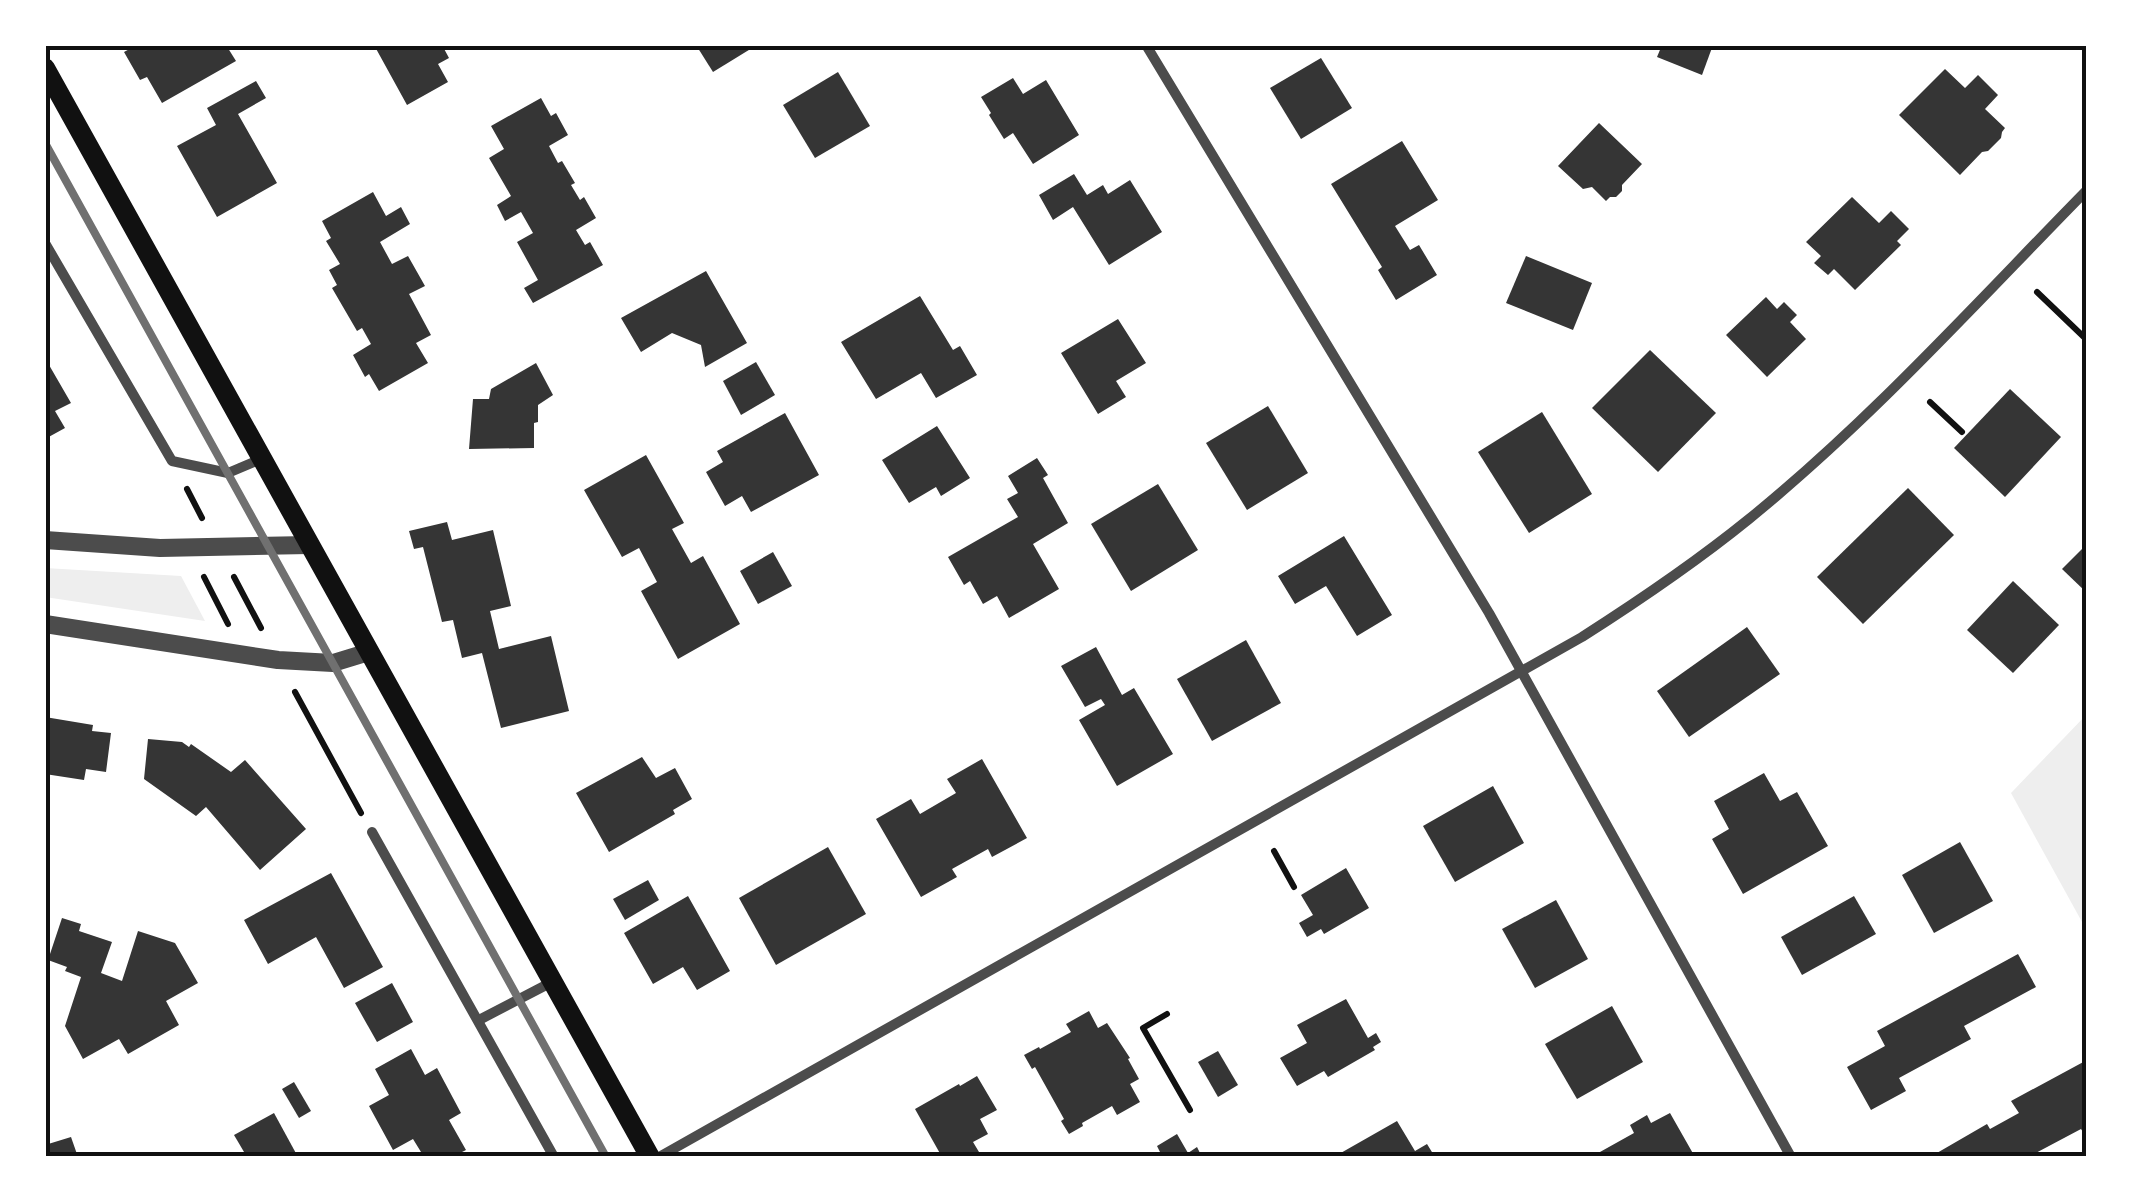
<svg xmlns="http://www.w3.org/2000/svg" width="2132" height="1202" font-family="Mulish,sans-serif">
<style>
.green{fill:#eee}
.building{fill:#353535}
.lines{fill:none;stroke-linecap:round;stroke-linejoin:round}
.path{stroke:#111;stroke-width:6}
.minor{stroke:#4c4c4c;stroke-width:10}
.tertiary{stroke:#4c4c4c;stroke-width:18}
.secondary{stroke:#111;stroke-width:20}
.rail{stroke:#707070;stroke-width:8}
.neatline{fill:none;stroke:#111;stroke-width:4}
</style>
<rect width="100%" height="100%" fill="#fff"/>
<g class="green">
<path d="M45,568l136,8 24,45 -160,-24z"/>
<path d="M2087,714v217l-76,-138z"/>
</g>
<g class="building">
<path d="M137,45h89l10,16 -74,42 -15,-26 -7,3 -16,-28z"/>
<path d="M374,45h68l7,13 -11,6 10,18 -41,23z"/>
<path d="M696,45h61l-44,27z"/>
<path d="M1662,45h51l-11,30 -45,-18z"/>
<path d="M1321,58l31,50 -51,31 -31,-51z"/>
<path d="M1945,69l20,19 13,-13 20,20 -13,14 20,19 -3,4 -1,6 -13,13 -6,1 -22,23 -61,-60z"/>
<path d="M838,72l32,54 -55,32 -32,-53z"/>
<path d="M1013,78l10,16 23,-14 33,55 -46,29 -20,-31 -9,6 -15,-24 2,-2 -10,-16z"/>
<path d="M256,81l10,17 -28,16 39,69 -60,34 -40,-71 39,-21 -9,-17z"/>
<path d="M541,98l10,18 5,-3 12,22 -19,11 9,17 4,-2 13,22 -4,2 9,15 4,-3 12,21 -20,12 9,15 5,-3 13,23 -70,38 -9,-15 14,-8 -21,-38 16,-9 -12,-21 -16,9 -8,-16 14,-9 -22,-38 15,-9 -13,-23z"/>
<path d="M1599,123l43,41 -20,21v6l-6,6h-6l-4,4 -14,-14 -9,2 -25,-23z"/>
<path d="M1402,141l36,59 -43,26 15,24 9,-5 18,30 -41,25 -18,-30 4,-3 -51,-83z"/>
<path d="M1074,174l13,21 16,-10 5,9 22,-14 32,52 -53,33 -36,-58 -20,13 -14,-25z"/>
<path d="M373,192l13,24 15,-9 9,17 -30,18 12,22 16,-8 17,30 -16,8 22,41 -15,8 12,20 -49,28 -10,-17 -4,3 -12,-22 18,-11 -9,-16 -5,3 -25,-43 5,-3 -8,-15 11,-6 -14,-23 5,-3 -9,-17z"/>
<path d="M1852,197l27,26 12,-12 18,18 -12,12 4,4 -46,45 -21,-21 -6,6 -14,-12 7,-7 -15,-14z"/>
<path d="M1526,256l66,27 -19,47 -67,-27z"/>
<path d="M706,271l41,72 -42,24 -4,-22 -29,-12 -31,19 -20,-34z"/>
<path d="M920,296l33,54 7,-4 17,29 -41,23 -15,-25 -45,26 -35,-57z"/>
<path d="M1766,297l11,12 7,-7 13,13 -7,7 16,17 -39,38 -41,-42z"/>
<path d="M1118,319l28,44 -30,18 10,16 -28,17 -37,-61z"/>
<path d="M1650,350l66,63 -58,59 -66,-64z"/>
<path d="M45,358l26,45 -16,8 10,17 -20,11z"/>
<path d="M756,362l19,33 -34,20 -18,-34z"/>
<path d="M536,363l17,32 -15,10v17l-4,1v25l-65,1 4,-50h16l2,-10z"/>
<path d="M2010,389l51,48 -56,60 -51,-49z"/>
<path d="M1268,406l40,67 -61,37 -41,-67z"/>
<path d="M1542,412l50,82 -63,39 -51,-81z"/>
<path d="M785,413l34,62 -68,37 -9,-16 -17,10 -19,-34 17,-10 -6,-11z"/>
<path d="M937,426l33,52 -29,18 -5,-9 -27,16 -27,-43z"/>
<path d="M646,455l38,68 -12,6 19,34 12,-7 37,68 -62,35 -37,-68 16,-9 -18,-34 -17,9 -38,-67z"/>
<path d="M1037,458l11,17 -5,3 25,45 -35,21 26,45 -50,29 -12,-22 -14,8 -13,-23 -6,4 -16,-28 70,-40 -11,-18 11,-6 -10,-17z"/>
<path d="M1158,484l40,66 -67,41 -40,-67z"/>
<path d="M1908,488l46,47 -91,89 -46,-47z"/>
<path d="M447,522l5,18 41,-10 18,76 -21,5 9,38 52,-13 18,75 -68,17 -19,-75 -20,5 -9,-38 -11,2 -19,-75 -9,2 -5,-18z"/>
<path d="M1344,536l48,79 -35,21 -31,-50 -31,18 -17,-28z"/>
<path d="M2087,544v49l-25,-24z"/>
<path d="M773,552l19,34 -34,18 -18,-33z"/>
<path d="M2013,581l46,44 -46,48 -46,-43z"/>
<path d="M1747,627l33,47 -91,63 -32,-46z"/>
<path d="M1246,640l35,63 -69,38 -35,-62z"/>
<path d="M1096,647l26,48 12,-7 39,66 -56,32 -38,-66 26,-15 -4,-6 -16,8 -24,-41z"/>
<path d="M45,717l48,8 -1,6 19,2 -5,39 -20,-3 -2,11 -39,-6z"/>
<path d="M148,739l34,3 7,5 2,-3 40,28 14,-12 61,69 -46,41 -54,-63 -10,9 -52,-37z"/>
<path d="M642,757l14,21 19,-10 17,31 -19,11 2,4 -66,38 -33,-59z"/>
<path d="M982,759l45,79 -35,19 -4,-8 -36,20 5,8 -36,20 -45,-78 35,-20 9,15 36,-21 -9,-14z"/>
<path d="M1764,773l16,28 17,-9 31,54 -85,48 -31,-55 17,-10 -15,-28z"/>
<path d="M1493,786l31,57 -69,39 -32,-56z"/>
<path d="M1960,842l33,59 -59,32 -32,-58z"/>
<path d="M828,847l38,67 -90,51 -37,-67z"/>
<path d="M1346,868l23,40 -45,26 -3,-5 -14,8 -8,-14 14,-8 -12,-20z"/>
<path d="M331,873l52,94 -39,21 -28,-51 -48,27 -24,-44z"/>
<path d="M648,880l11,20 -34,20 -12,-21z"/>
<path d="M688,896l42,75 -33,19 -14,-23 -30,17 -29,-51z"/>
<path d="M1854,896l22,38 -74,41 -21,-38z"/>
<path d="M1556,900l32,59 -53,29 -33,-59z"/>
<path d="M62,918l19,6 -2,7 33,11 -11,31 21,8 16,-50 37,12 23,40 -32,18 13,24 -51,29 -9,-15 -36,20 -18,-33 16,-49 -16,-6 2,-4 -19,-7z"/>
<path d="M2018,954l18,33 -72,39 7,13 -72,39 7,13 -35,19 -24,-43 38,-21 -8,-15z"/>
<path d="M392,983l21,39 -36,20 -22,-39z"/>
<path d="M1346,999l22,39 8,-5 5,9 -8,5 2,3 -47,27 -4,-6 -27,15 -17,-28 27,-15 -10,-18z"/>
<path d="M1612,1006l31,56 -66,37 -32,-55z"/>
<path d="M1089,1011l9,17 9,-5 23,35 -2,1 11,20 -9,5 10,18 -23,13 -5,-9 -30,17 1,3 -14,8 -8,-13 3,-2 -29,-52 -3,2 -8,-14 15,-8 1,2 31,-17 -5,-8z"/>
<path d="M411,1049l14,26 12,-7 24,45 -12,7 17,30 -14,7h-33l-2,-3 4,-2 -8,-13 -20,11 -24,-44 20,-11 -14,-26z"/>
<path d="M1218,1051l20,34 -20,12 -20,-35z"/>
<path d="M2087,1060v78l-6,-9 -53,28h-98l57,-33 3,5 29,-16 -8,-12z"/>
<path d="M977,1076l20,34 -17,9 8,15 -15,8 9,15h-30l-1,-2 -9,2 -27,-48 44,-25 1,2z"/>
<path d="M294,1082l17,29 -12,7 -17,-29z"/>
<path d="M274,1113l24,44h-51l-13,-22z"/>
<path d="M1670,1113l25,44h-104l43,-24 -4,-8 17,-10 4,8z"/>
<path d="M1397,1121l18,30 12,-7 8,13h-94l-2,-3z"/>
<path d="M1177,1134l11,19 9,-6 5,10h-47l6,-3 -4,-8z"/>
<path d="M71,1137l7,20h-33v-12z"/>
</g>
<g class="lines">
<g class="path">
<path d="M2037,292l50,48"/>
<path d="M1930,402l32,30"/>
<path d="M187,489l15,29"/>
<path d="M204,577l24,47"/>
<path d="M234,577l27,51"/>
<path d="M295,692l66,121"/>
<path d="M1274,851l20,36"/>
<path d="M1167,1014l-24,14 47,82"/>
</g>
<g class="minor">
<path d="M1146,45l343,568 302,544"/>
<path d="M45,243l127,218 56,12 33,-14"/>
<path d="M372,832l182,325"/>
<path d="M479,1020l73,-38"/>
<path d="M659,1157l923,-520c58,-37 114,-75 167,-118 122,-99 228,-217 338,-329"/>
</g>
<g class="tertiary">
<path d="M45,540l115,8 149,-3"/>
<path d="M45,624l233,36 55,3 36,-11"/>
</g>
<path class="secondary" d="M45,68l605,1089"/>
<path class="rail" d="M45,143l561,1014"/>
</g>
<rect width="2132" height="1202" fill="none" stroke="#ffffff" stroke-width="95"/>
<rect x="48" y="48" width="2036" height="1106" class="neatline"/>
</svg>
